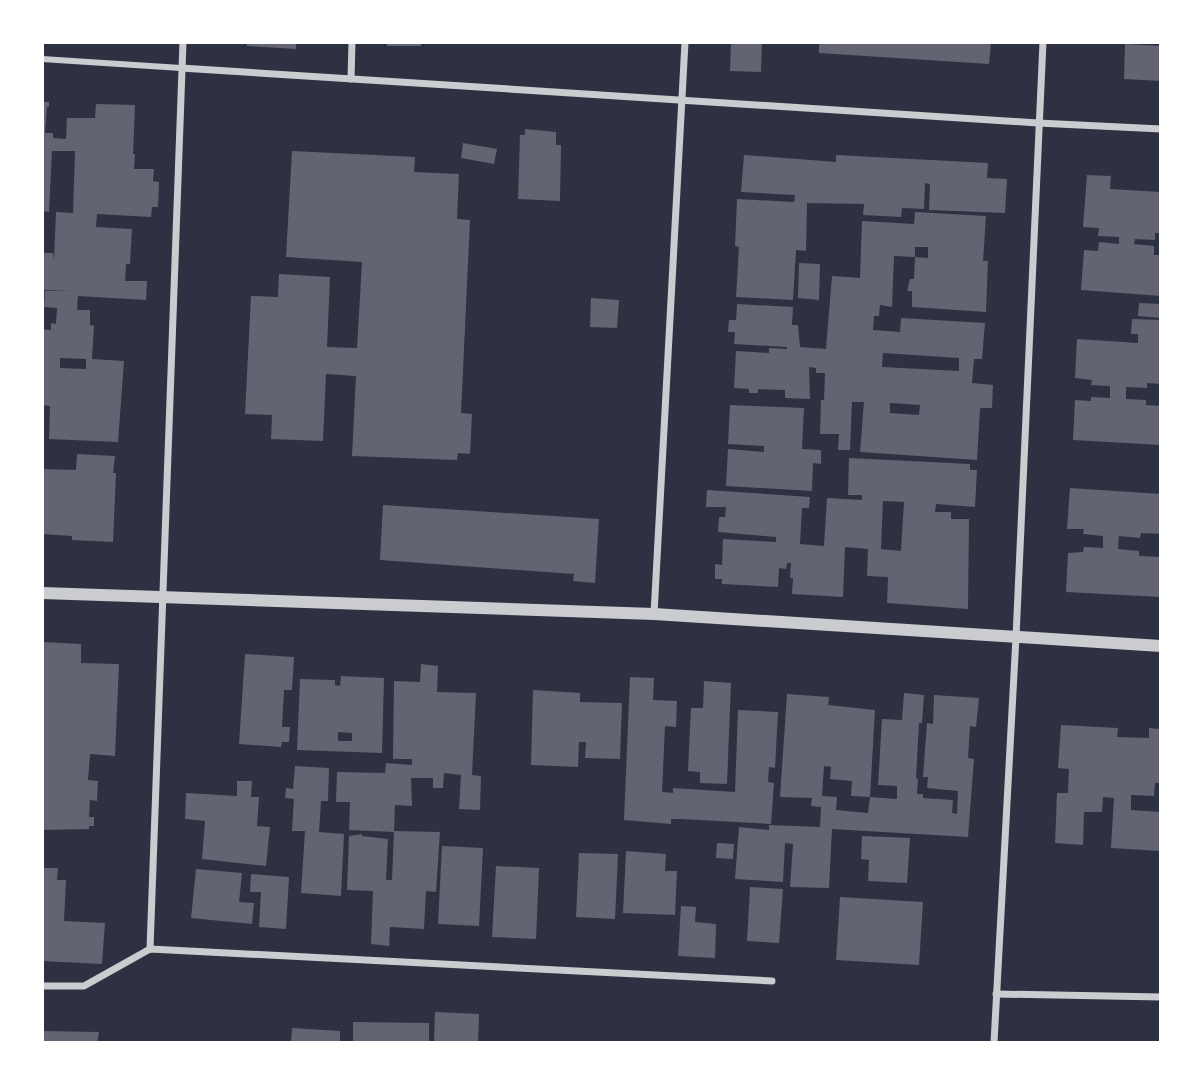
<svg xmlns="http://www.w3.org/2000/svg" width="1203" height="1085" font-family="Jost,sans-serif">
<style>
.building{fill:#626471;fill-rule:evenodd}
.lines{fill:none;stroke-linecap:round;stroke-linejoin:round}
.pedestrian{stroke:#caccd0;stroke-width:6}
.minor{stroke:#caccd0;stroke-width:7}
.tertiary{stroke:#caccd0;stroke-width:12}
</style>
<rect width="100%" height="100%" fill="#2d3142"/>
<g class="building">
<path d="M247,42h49v7l-49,-3z"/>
<rect x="387" y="42" width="34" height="4"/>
<path d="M731,42h31l-1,30 -31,-1z"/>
<path d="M819,42h172l-2,22 -170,-11z"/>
<path d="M1125,44l36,2v35l-37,-2z"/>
<path d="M42,102h7v5h-2l-2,26h8v5l13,1 1,-21h28l1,-14 39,1 -2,49h2l-1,15h20l-1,12 6,1 -1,25h-6l-1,10 -54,-3 -1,13 36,2 -2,35h-4l-1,17h22l-1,19 -68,-4 -1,14h13v15l4,1 -2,33 32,2 -6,81 -69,-3 1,-33 -8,-1v-76l9,1v-7l5,1 1,-16 -13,-1 1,-16h26l-29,-1v-37h11l1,7 2,-48 17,1 2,-62h-23l-3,61 -7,-1zM60,358l26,1v10l-26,-1z"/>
<path d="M525,129l31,3v13h5l-1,56 -42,-2 2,-64h5z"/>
<path d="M463,143l34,6 -3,15 -33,-6z"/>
<path d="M292,151l123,6 -1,15 45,2 -2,45 13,1 -9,193 11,1 -2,40 -12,-1 -1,7 -105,-4 4,-80 -30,-2 -3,67 -52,-2 1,-24 -27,-1 6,-118 27,1 1,-23 51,3 -3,70 30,1 5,-86 -76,-5z"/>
<path d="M744,155l92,7v-7l152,8 -1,15 20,1 -2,34 -76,-3 1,-26 -5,-1 -1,26 -22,-1 -1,9 -38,-2 1,-11 -57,-1 -1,48 -10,-1 -3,50 -57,-3 3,-50 -4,-1 2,-47 57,3 1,-7 -54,-3z"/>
<path d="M1087,175l24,1 -1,13 51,3v41h-6v7l-20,-1 -1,5 20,2v9h7v41l-80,-6 3,-40 14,1 1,-9 20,2v-7l-21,-1 1,-8 -16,-1z"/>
<path d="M915,212l71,4 -3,45h5l-2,51 -74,-5v-16h-5l3,-12h4l1,-22 -21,-1 -2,51 -12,-2 -1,11h-5l-1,14 27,2 1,-14 84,5 -3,36h-8l-2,24 21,2 -1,23h-12l-3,52 -117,-8 4,-50h-12l-2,48h-12l1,-16h-19l1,-34h3l1,-27h-9v-5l-7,-1 1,32 -25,-1v-8l-27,-1v4h-9v-4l-15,-1 2,-37 33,2v-5l18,1v-2l-53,-3 1,-12h-7l1,-12h7l1,-16 56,3 -1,18h6l2,22 26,2 6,-73 28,2 2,-57 52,3zM915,247h13v11l-13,-1zM883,353l76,5v13l-77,-4zM890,403l30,2 -1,10 -29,-2z"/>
<path d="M799,263l21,1 -1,36 -21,-2z"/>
<path d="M591,298l28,2 -2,28 -27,-1z"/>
<path d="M1139,303l22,1v14l-23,-2z"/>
<path d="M1132,319l29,1v64l-14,-1v5l-21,-1v12l20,1v5l15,1v39l-88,-5 2,-40 16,1v-4l19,1v-12l-19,-1 1,-5 -17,-2 2,-39 61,4v-9h-7z"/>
<path d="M730,405l74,3 -2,41 19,1v14l-8,-1 -1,28 -86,-5 2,-37 36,3v-6l-36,-2z"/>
<path d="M77,454l38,2 -2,17h3l-3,69 -41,-2v-4l-30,-2v-65l34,1z"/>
<path d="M849,458l121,6v6h7l-2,37 -39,-3 -1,8h16v7h18l-1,90 -81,-6 1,-26 -21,-1 1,-27 -23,-2 -2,50 -51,-3 1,-16h-3l1,-15h-4l-1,6 -7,-1 -1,19 -56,-3v-5h-7v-15l7,1 1,-26 53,3v-5l-58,-5 1,-15h6l1,-10h-20l1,-17 103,7 -1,11h-7l-2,36 24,2 3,-48 35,2v-5h-14zM883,501l21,1 -3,49 -20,-2z"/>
<path d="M1070,488l91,6v40l-20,-1 -1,5 -21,-2 -1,13 21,2v5l22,1v40l-95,-5 2,-39 15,-1 1,-5 19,1v-12l-20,-2 1,-5h-17z"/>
<path d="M383,505l216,14 -4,64 -22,-2 1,-7 -194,-14z"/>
<path d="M42,642l39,2v19l38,1 -4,92 -25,-2 -2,26 10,1 -1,20 -7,-1 -1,17h5v9h-5v3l-47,1z"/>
<path d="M245,654l49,3 -2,33h-8l-2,37h8l-1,15h-7l-1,5 -42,-3z"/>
<path d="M421,664l17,2 -1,26 39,1 -4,82 9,1 -1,34 -21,-1 2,-34 -17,-2 -1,15h-10v-10h-22l1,28 -17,-1 -1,27 -45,-2 1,-28h-14l1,-30 48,1 1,-10 26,2v-6h-19l1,-78 26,1z"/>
<path d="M341,676l43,2 -2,75 -85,-3 3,-71 35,1v5l5,1zM338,732l14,1v8h-14z"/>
<path d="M630,677l24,1 -1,22 24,1 -1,26 -11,-1 -3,66 11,1v-5l62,4 3,-82 40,2 -3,56 -6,-1 -1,15 6,1 -3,41 -91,-5h-9v5l-47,-4z"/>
<path d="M704,681l27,2 -4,101 -27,-1v-11l-12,-1 3,-63h12z"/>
<path d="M533,690l47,3v9l42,1 -2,56 -35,-1 1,-16h-7l-1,25 -47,-2z"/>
<path d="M904,693l20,2 -2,28h-3l-3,55 2,1 -1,15h6v4l30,2 -1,13 5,1 1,-23 -31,-3 1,-11h-5l4,-54 6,1 1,-29 45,3 -3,29 -6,-1 -2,32 6,1 -6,78 -136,-8 -3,59 -39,-1 3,-43 -8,-1 -2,39 -48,-3 4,-52 30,3v-5l51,2 1,-20 -10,-1 1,-8 -32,-1 7,-103 42,3 -1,8 47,5 -5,87 -19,-1 1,-15 -22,-2 1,-12 -7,-1 -2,30 15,1 -1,13 32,3 2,-16 27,2v-13l-19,-1 4,-66 20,1z"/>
<path d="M1061,725l57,3 -1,9 32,1v-10l10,1 2,54h-6l-1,13 -23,-1v15l30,2v39l-50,-3 3,-50 -11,-1 -1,15h-18l-1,33 -28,-2 2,-50h11l1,-24 -11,-1z"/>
<path d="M295,766l34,2 -1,33h-7l-2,31 25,2 -3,62 -40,-3 4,-62h-13l2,-32 -9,-1 1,-10 7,1z"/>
<path d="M237,781h15l-1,16h8l-2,29 13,1 -4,39 -64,-7 3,-38 -20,-2 1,-26 51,3z"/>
<path d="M394,831l46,1 -4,60 -10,-1 -2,38 -34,-2 -1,19 -18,-2 2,-53 -26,-1 2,-54 13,-2v2l26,3 -2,41h6z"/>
<path d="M862,836l48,2 -3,45 -39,-2 1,-21 -8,-1z"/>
<path d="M717,843l17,1 -1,15 -17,-1z"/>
<path d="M442,846l41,2 -4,78 -41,-2z"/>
<path d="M626,851l40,3 -1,17h12l-2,44 -52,-2z"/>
<path d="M579,853l39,1 -3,65 -39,-2z"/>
<path d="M496,866l43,2 -3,71 -44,-2z"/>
<path d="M42,868h16l-1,12h9l-2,41 41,2 -3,41 -60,-3z"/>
<path d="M196,869l46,4 -3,29 15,1 -2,21 -61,-6z"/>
<path d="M251,874l38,3 -3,52 -27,-2 2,-35h-11z"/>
<path d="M750,887l33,2 -4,54 -32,-2z"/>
<path d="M840,897l83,5 -4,63 -83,-5z"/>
<path d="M681,906l15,1 -1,15 21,2 -1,34 -37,-2z"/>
<path d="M435,1012l44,2 -1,29h-44z"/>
<path d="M353,1022l76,1v20h-76z"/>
<path d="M292,1028l48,3v12h-49z"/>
<path d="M42,1031l57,1 -2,11h-55z"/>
</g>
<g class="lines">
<path class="pedestrian" d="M42,59l139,9"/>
<g class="minor">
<path d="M181,68l857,55 123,6"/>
<path d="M351,79l1,-37"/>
<path d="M654,614l31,-572"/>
<path d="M150,949l33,-907"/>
<path d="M42,986h42l66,-37 622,32"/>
<path d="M996,994l165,3"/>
<path d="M994,1043l22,-406 27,-595"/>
</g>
<path class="tertiary" d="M42,593l612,21 507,32"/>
</g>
<rect width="1203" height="1085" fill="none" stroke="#ffffff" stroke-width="88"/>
</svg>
